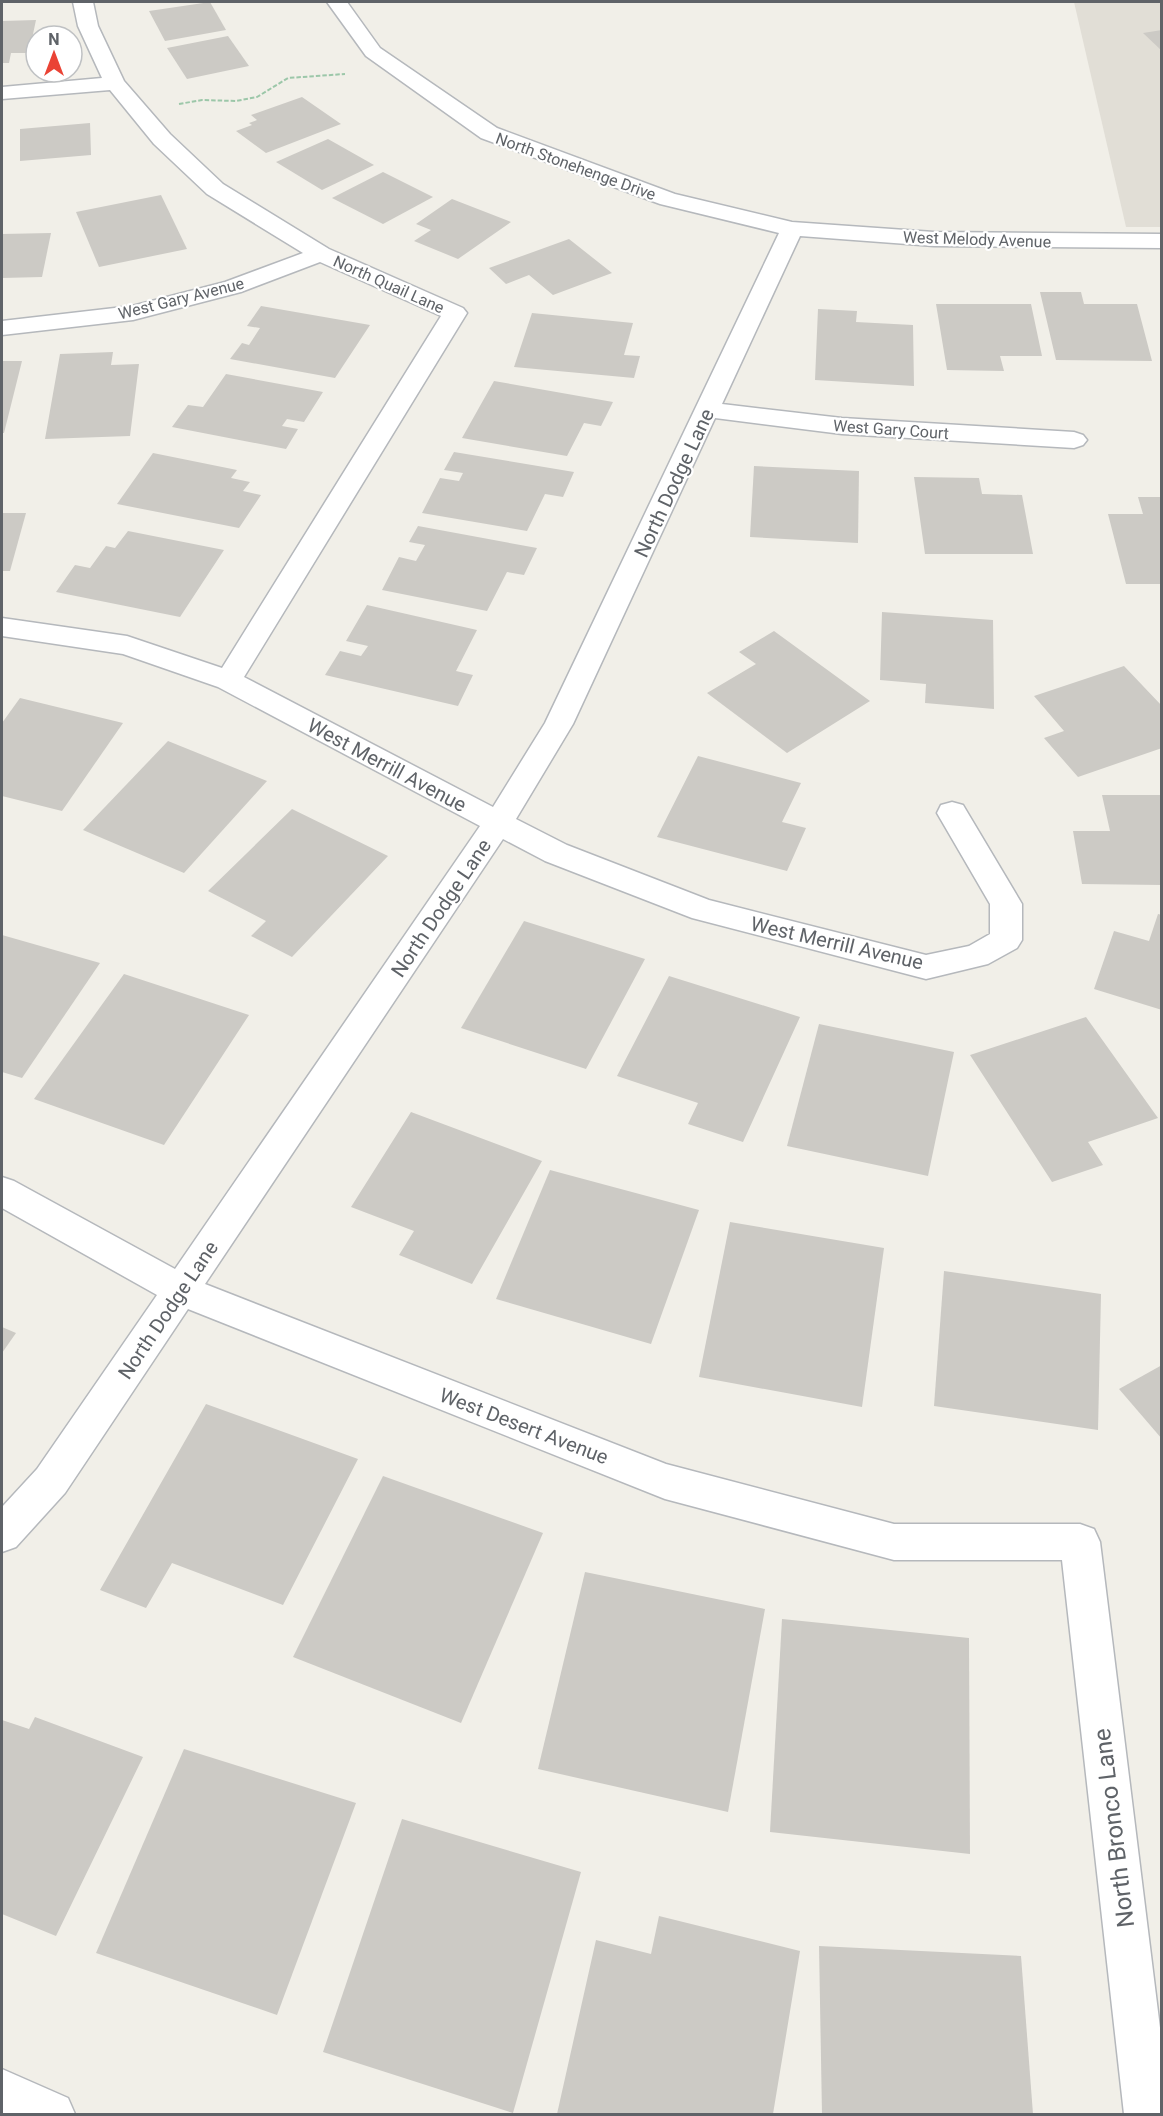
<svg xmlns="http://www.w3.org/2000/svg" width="1163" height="2116" font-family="Roboto,sans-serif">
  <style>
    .education { fill: #e1ded6 }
    .building { fill: #cccac5 }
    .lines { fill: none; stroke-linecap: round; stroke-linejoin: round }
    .minor-casing { stroke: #b5b8bc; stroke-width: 3 }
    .path { stroke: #9cc7a9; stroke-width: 2; stroke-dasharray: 4.5 2; stroke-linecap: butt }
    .minor { fill: #fff; fill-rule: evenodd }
    .labels { text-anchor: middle; stroke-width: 4.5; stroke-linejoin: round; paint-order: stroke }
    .far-street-label { font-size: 16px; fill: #5f6368; stroke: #fff }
    .street-label { font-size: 20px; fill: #5f6368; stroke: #fff }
    .near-street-label { font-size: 24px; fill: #5f6368; stroke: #fff }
  </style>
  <rect width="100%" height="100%" fill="#f1efe8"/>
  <!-- education -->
  <polygon class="education" points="1074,2 1161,2 1161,227 1126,227"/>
  <!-- building -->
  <g class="building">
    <polygon points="210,2 226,30 165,41 149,11"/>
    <polygon points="36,20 29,53 11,53 9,63 2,63 2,21"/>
    <polygon points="1162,30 1162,51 1143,33"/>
    <polygon points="228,36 249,66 187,79 167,48"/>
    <polygon points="302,97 341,124 266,153 236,131 252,125 249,123 257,120 251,115"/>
    <polygon points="90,123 91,155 20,161 20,129"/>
    <polygon points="328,139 374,165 322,190 276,162"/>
    <polygon points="383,172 433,197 383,224 332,198"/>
    <polygon points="161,195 187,249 99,267 76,212"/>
    <polygon points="452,199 511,222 458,259 414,241 431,230 416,224"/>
    <polygon points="51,233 42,277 2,278 2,234"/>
    <polygon points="569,239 612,273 553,295 529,275 506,284 489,268"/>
    <polygon points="1040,292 1081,292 1084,304 1137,304 1152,361 1056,360"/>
    <polygon points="936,304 1031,304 1042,356 1000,356 1004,371 947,370"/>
    <polygon points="261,306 370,325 335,378 230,359 242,343 249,345 260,328 247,326"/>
    <polygon points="818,309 857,311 856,322 913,325 914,386 815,380"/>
    <polygon points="532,313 633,323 624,355 640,356 634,378 514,367"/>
    <polygon points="113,352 111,365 139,364 130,436 45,439 60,354"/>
    <polygon points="2,361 22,361 4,433 2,433"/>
    <polygon points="226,374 323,392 304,422 287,419 282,426 298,429 286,449 172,427 188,405 203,407"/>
    <polygon points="494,381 613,402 601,426 584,423 567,456 462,438"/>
    <polygon points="454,452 574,472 563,497 545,494 527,531 422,513 440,478 459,481 463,473 444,470"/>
    <polygon points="153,453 237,470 231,478 250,482 243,491 261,495 239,528 117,504"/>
    <polygon points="754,466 859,471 858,543 750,537"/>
    <polygon points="914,477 979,478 982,494 1022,495 1033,554 925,554"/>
    <polygon points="1138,497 1162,497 1162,584 1126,584 1108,514 1143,514"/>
    <polygon points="2,513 26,513 10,571 2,571"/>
    <polygon points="418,526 537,548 524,575 507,572 487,611 382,590 399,557 416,561 425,545 409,542"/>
    <polygon points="128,531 224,550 180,617 56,592 75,565 90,568 106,546 115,548"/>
    <polygon points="367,605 477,630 456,671 473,675 458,706 325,675 340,651 361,656 368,646 346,641"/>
    <polygon points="882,612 993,620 994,709 925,703 926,684 880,680"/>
    <polygon points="774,631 870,701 787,753 707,693 756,664 739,652"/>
    <polygon points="1124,666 1162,706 1162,748 1078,777 1044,738 1064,731 1034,696"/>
    <polygon points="20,698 123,723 62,811 2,796 2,723"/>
    <polygon points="168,741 267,781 184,873 83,830"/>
    <polygon points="698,756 801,783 782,822 806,828 787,871 657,837"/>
    <polygon points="1102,795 1162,795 1162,885 1082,884 1073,831 1110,831"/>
    <polygon points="292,809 388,856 292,957 251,936 266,921 208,891"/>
    <polygon points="1158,914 1162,915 1162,1010 1094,989 1114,931 1149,941"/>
    <polygon points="524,921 645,959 586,1069 461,1028"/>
    <polygon points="2,935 100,963 22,1078 2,1072"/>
    <polygon points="124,974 249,1015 164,1145 34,1099"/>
    <polygon points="669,976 800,1017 743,1142 688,1124 698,1103 617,1076"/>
    <polygon points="1086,1017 1158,1118 1088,1142 1103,1165 1052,1182 970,1055"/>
    <polygon points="819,1024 954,1052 928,1176 787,1146"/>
    <polygon points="411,1112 542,1161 472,1284 399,1255 414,1231 351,1207"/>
    <polygon points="550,1170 699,1210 651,1344 496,1299"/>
    <polygon points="730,1222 884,1248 862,1407 699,1377"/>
    <polygon points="944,1271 1101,1294 1098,1430 934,1406"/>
    <polygon points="2,1327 16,1333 2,1353"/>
    <polygon points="1162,1365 1162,1439 1119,1389"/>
    <polygon points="206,1404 358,1459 283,1605 172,1563 146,1608 100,1590"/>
    <polygon points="383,1476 543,1533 461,1723 293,1657"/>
    <polygon points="585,1572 765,1609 728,1812 538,1769"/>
    <polygon points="782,1619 969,1638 970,1854 770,1832"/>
    <polygon points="35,1717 143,1757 56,1936 2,1914 2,1720 29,1729"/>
    <polygon points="184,1749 356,1803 277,2015 96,1953"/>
    <polygon points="402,1819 581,1872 513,2113 323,2052"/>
    <polygon points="659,1916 800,1951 773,2114 557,2114 596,1940 651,1954"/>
    <polygon points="819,1946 1021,1956 1033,2114 822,2114"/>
  </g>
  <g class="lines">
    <!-- minor casing -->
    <g class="minor-casing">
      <g id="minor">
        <polygon points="73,2 93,2 98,26 124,81 170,134 223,184 329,249 463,308 467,313 244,677 493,807 545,723 779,233 660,204 481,138 366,56 327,2 347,2 380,48 497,128 675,194 792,222 934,232 1162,234 1162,248 934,246 800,236 722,404 842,418 1074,432 1083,435 1087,440 1083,445 1074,448 842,434 715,418 573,724 516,819 567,845 709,900 926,955 969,946 990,934 990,904 937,813 941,805 952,802 963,805 1022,904 1022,940 1017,948 988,964 926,979 692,918 545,861 503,839 205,1284 666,1464 894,1524 1080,1524 1094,1529 1100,1542 1162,2044 1162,2114 1124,2114 1062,1560 894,1560 665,1499 188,1309 65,1493 16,1547 2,1552 2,1507 37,1469 157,1295 2,1208 2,1177 14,1181 175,1269 480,826 218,687 123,654 2,636 2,618 127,636 222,668 441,316 320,262 241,292 133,320 2,335 2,321 132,306 225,282 303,253 207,194 154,144 110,90 2,99 2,87 102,78 78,26"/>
        <polygon points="2,2069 68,2098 75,2114 2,2114"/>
      </g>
    </g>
    <!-- path -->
    <polyline class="path" points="179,104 202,100 236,101 257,97 288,78 345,74"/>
    <!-- minor -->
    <use href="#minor" class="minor"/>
  </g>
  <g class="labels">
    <!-- far-street labels -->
    <g class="far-street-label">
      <text transform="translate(576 166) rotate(20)" y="6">North Stonehenge Drive</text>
      <text transform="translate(977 239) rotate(2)" y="6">West Melody Avenue</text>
      <text transform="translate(389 284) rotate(24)" y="6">North Quail Lane</text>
      <text transform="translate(181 298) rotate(-14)" y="6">West Gary Avenue</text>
      <text transform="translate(891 429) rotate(4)" y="6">West Gary Court</text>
    </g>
    <!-- street labels -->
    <g class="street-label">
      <text transform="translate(674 483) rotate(-65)" y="7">North Dodge Lane</text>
      <text transform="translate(387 765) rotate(28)" y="7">West Merrill Avenue</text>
      <text transform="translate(441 908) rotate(-56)" y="7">North Dodge Lane</text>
      <text transform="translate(837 943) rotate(13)" y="7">West Merrill Avenue</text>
      <text transform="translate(168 1310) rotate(-56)" y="7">North Dodge Lane</text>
      <text transform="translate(524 1426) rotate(21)" y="7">West Desert Avenue</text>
    </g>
    <!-- near-street labels -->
    <g class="near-street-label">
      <text transform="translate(1114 1828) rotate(-97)" y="8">North Bronco Lane</text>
    </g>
  </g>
  <!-- border -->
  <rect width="1163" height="2116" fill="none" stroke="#5f6368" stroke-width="6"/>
  <!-- north arrow -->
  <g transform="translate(54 54)"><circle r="28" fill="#ffffff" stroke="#bfc1c3" stroke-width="1.5"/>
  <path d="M0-4.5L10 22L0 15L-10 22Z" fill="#ea4335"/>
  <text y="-9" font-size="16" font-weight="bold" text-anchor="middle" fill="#5f6368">N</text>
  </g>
</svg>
